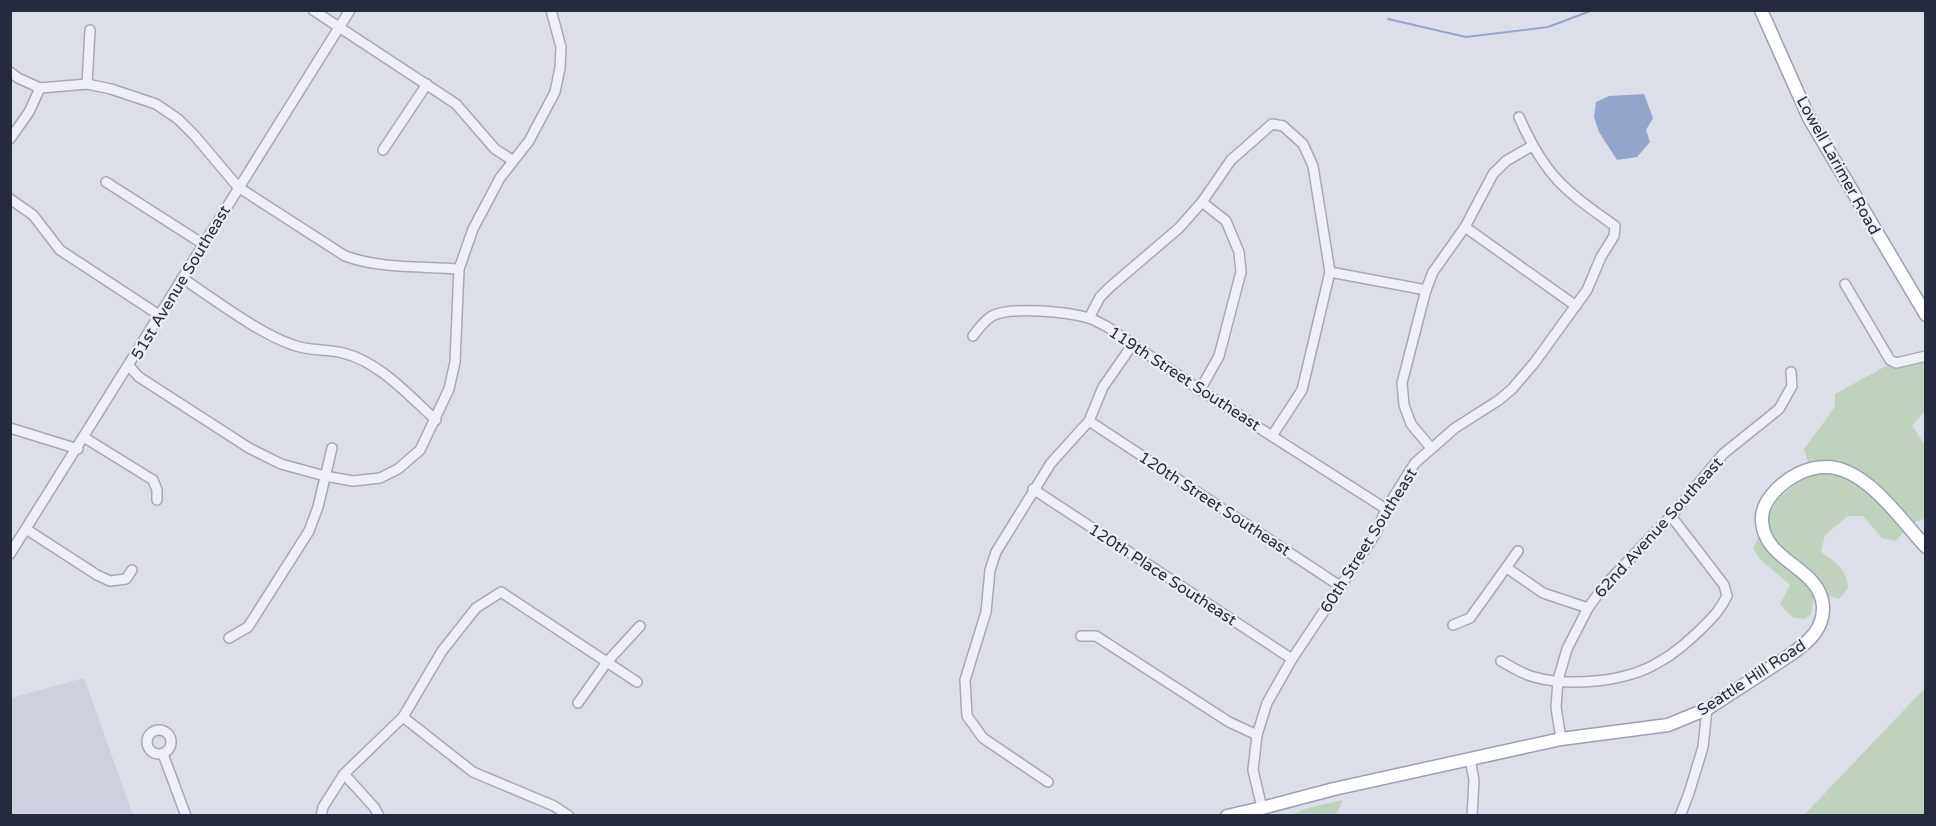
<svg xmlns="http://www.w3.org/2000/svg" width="1936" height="826" font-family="'Varela Round',sans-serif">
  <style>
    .built { fill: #ced1dd }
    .green { fill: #bed2bd }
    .water { fill: #94a5cb }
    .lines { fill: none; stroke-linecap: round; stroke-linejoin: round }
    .stream { stroke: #94a5cb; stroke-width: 2 }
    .minor-casing { stroke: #a5a9b5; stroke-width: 12 }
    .major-casing { stroke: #9ba0b4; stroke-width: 15 }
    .minor { stroke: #eff0f6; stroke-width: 9 }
    .major { stroke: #fff; stroke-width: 12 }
    .labels { text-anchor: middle; stroke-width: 4.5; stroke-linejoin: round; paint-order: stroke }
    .street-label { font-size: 16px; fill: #252a3f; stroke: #eceef5 }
  </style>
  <rect width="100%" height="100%" fill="#dcdfe8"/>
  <!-- built -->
  <polygon class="built" points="84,678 133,815 11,815 11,698"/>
  <!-- green -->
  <g class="green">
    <path d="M1925 362V411L1912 426 1925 445 1926 516 1923 519 1911 524 1896 541 1882 538 1863 516H1848L1825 535 1821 552C1834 561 1848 570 1848 588L1839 599 1825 595 1814 597 1811 614 1805 619 1792 617 1780 604 1790 585 1760 559 1753 549 1773 507 1779 498 1799 481 1809 465 1804 449 1835 407V394L1888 365 1899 368Z"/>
    <polygon points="1925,688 1925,815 1804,815"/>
    <polygon points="1343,800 1336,815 1291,815 1307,808"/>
  </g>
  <!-- water -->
  <polygon class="water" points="1644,94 1653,118 1646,130 1650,142 1637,157 1617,160 1599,132 1594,117 1596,102 1609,96"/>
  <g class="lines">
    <!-- stream -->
    <polyline class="stream" points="1388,19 1466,37 1548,27 1593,10"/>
    <!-- minor casing -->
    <g class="minor-casing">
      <g id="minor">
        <polyline points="313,10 456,104 495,149 512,160"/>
        <path d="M10 72 18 78 40 88 87 84 111 89 156 104 178 119 195 136 238 187 345 256C381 269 421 266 459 269"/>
        <polyline points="87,84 90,30"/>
        <polyline points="10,139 29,112 40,88"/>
        <polyline points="383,150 427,84"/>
        <polyline points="106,182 203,244"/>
        <polyline points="10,199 33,215 60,250 159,315"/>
        <polyline points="1465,227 1576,306"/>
        <polyline points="1330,272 1426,290"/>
        <path d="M182 278C214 299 258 333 293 345 309 351 326 349 343 353 380 362 409 396 436 420"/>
        <polyline points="1845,284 1890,360 1896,363 1926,356"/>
        <polyline points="1089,318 1100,297 1110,287 1179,228 1202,202 1231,160 1272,124 1283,126 1303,144 1313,166 1330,272 1302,390 1272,436"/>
        <path d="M973 336C978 329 984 321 992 316 1011 306 1068 312 1089 318 1095 320 1101 324 1106 326L1200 390 1386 509"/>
        <polyline points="129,366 139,377 249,448 281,464 325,476 353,481 380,478 398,469 420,450 449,389 455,362 459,269 473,229 500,178 529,141 555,92 560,68 561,47 551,10"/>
        <polyline points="1200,390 1219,356 1241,272 1239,252 1226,221 1202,202"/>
        <polyline points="1089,421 1340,586"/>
        <polyline points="10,428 78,449"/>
        <polyline points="85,438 153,480 157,490 157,500"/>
        <polyline points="1431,448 1411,424 1404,405 1402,383 1426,290 1433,272 1465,227 1493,174 1506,161 1532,146"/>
        <polyline points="1033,489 1292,659"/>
        <polyline points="26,529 97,575 110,581 126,579 132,570"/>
        <polyline points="10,554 350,10"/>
        <polyline points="1507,568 1543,593 1588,608"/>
        <polyline points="1453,625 1470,618 1518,551"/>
        <polyline points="1081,636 1096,636 1229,722 1257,735"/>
        <polyline points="229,638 248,627 309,531 318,507 332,448"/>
        <path d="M1501 661C1512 667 1522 674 1534 677 1570 687 1627 682 1659 662 1674 654 1686 643 1699 631 1710 620 1720 611 1727 596L1724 585 1671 516"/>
        <polyline points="578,703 607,662 640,626"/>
        <polyline points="403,717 473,772 554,806 569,816"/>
        <circle cx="159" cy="742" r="12"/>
        <polyline points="1561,739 1556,707 1558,680 1567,649 1588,608 1604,586 1671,516 1723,454 1779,409 1792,386 1791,372"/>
        <polyline points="163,754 186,816"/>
        <polyline points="1470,759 1474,780 1472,816"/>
        <polyline points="344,774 374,807 379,816"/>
        <polyline points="1048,782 983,738 967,716 965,680 986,612 990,570 996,552 1051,463 1089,421 1103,387 1133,344"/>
        <path d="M1262 808 1253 770 1257 735 1267 703 1292 659 1376 533 1386 509 1415 463 1455 428 1499 400 1512 389 1535 362 1587 290 1601 257 1614 236 1615 226C1564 190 1545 176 1519 117"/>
        <polyline points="321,816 323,807 344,774 403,717 442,651 476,608 501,592 637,682"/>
        <polyline points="1680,816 1689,793 1703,747 1707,709"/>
      </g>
    </g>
    <!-- major casing -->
    <g class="major-casing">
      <g id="major">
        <polyline points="1761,10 1809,118 1926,315"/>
        <path d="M1227 816 1262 808 1334 789 1561 739 1668 725 1707 709 1793 653C1809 641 1824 629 1823 606 1820 567 1764 562 1762 521 1761 508 1768 498 1777 489 1789 477 1807 467 1825 467 1865 466 1901 520 1926 547"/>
      </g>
    </g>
    <!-- minor -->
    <use href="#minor" class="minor"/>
    <!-- major -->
    <use href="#major" class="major"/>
  </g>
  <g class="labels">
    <!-- street labels -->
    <g class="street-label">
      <text transform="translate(1839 165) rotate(61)" y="6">Lowell Larimer Road</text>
      <text transform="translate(180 282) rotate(-59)" y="6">51st Avenue Southeast</text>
      <text transform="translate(1185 378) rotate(33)" y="6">119th Street Southeast</text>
      <text transform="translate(1215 503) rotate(33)" y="6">120th Street Southeast</text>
      <text transform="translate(1658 527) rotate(-48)" y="6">62nd Avenue Southeast</text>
      <text transform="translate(1368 540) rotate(-58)" y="6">60th Street Southeast</text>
      <text transform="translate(1163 574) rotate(33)" y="6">120th Place Southeast</text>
      <text transform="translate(1751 677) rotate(-33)" y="6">Seattle Hill Road</text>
    </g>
  </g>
  <!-- border -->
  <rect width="1936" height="826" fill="none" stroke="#252a3f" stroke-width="24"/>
</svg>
